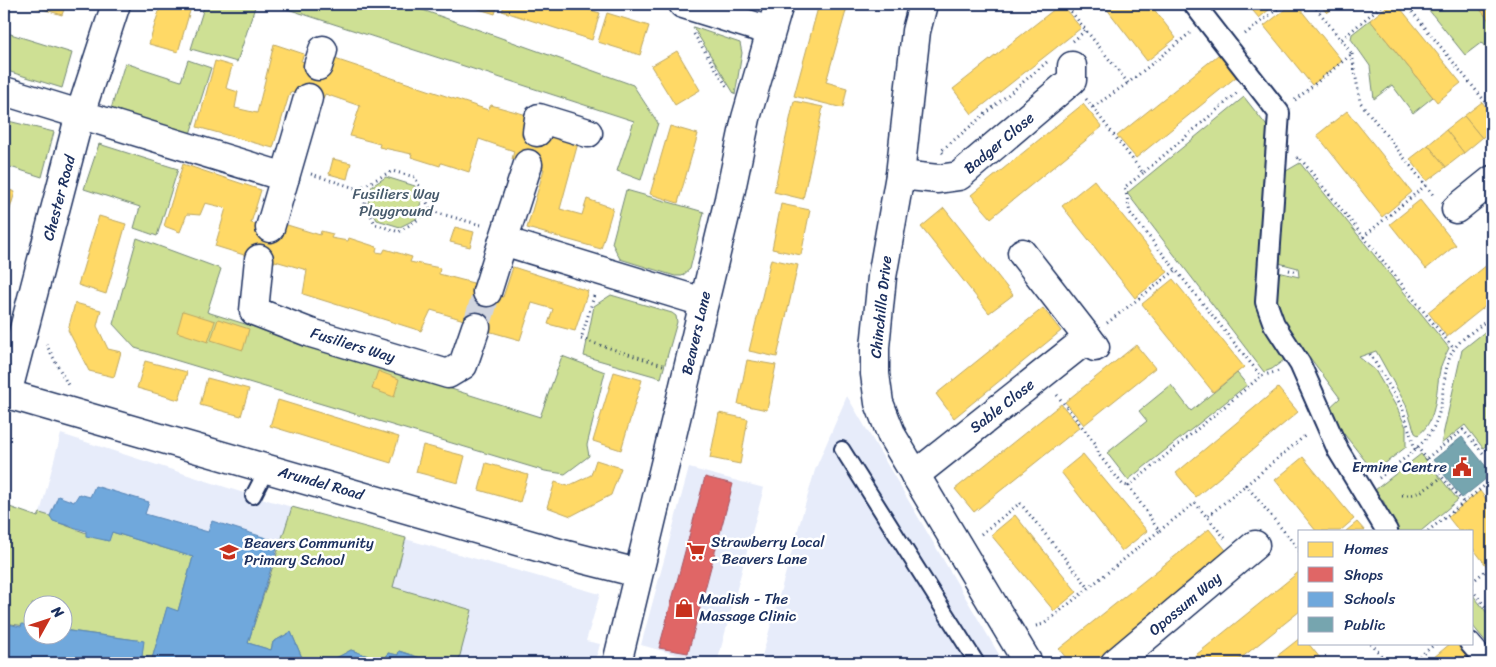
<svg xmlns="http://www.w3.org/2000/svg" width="1496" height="667" font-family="Sriracha,sans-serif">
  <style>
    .built { fill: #e7ecfa; fill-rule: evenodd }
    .green { fill: #cee094; stroke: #748879 }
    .homes { fill: #ffd966; stroke: #bba664 }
    .shops { fill: #e06666; stroke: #a55664 }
    .schools { fill: #6fa8dc; stroke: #5684b6 }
    .public { fill: #76a5af; stroke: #5b8297 }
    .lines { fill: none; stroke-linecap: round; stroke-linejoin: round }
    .minor-tunnel { stroke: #d1d5df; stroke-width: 28; stroke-dasharray: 28 14; stroke-linecap: butt }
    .service-casing { stroke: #1b2f5e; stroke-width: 18 }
    .pedestrian-casing { stroke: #1b2f5e; stroke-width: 24 }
    .minor-casing { stroke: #1b2f5e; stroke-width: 31 }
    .path { stroke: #1b2f5e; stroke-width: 3; stroke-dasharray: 1 4; stroke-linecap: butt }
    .service { stroke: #fff; stroke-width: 14 }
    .pedestrian { stroke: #fff; stroke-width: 20 }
    .minor { stroke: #fff; stroke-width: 28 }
    .labels { text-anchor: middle; stroke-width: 5; stroke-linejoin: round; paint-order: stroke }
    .street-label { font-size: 15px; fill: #1b2f5e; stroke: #fff }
    .park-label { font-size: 15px; fill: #485b6c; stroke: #fff }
    .poi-label { font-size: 15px; fill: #1b2f5e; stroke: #fff; text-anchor: start }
  </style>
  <rect width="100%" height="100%" fill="#fff"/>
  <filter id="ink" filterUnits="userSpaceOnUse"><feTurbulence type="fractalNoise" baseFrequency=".02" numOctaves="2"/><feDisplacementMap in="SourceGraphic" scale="10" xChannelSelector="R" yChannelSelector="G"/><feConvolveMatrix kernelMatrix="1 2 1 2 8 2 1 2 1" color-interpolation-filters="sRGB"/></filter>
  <g filter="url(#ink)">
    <!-- built -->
    <g class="built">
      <polygon points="847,396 1004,663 760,663 815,470"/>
      <path d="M61 434 253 496 600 594 586 641 600 644 595 663H4V505L39 517ZM32 604H62V634H32Z"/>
      <polygon points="689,468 764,488 717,663 707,663 641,645"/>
    </g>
    <!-- green -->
    <g class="green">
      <polygon points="205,4 256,4 237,62 191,49"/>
      <polygon points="272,4 406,4 633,85 658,123 641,180 617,171 634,121"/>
      <polygon points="1424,4 1476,4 1492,24 1492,50 1490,52 1482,42 1465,55"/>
      <polygon points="1370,20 1433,97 1413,113 1392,85 1374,99 1370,66 1351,39 1352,34"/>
      <polygon points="693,27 740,43 742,53 735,95"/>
      <polygon points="4,32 72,53 62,88 4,70"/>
      <polygon points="188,60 211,68 190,134 111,109 125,63 181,81"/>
      <polygon points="1244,97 1266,125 1271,136 1259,308 1288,357 1272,369 1264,372 1127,193"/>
      <polygon points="4,120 54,132 42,177 4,165"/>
      <polygon points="99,144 178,169 157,236 134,228 140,207 84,189"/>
      <path d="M1300 163 1449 348C1446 354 1443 360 1441 366 1435 388 1439 420 1418 435L1415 433 1406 405 1376 351 1359 357 1375 370 1397 408 1406 427V447L1374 472 1326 411 1340 398 1279 316 1274 298V271L1299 277 1298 268 1275 262 1281 174Z"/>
      <polygon points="386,177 415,186 422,199 416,219 400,227 377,220 368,204 372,186"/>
      <polygon points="626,190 704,212 690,269 682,276 675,276 620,259 612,243"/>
      <polygon points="137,238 221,269 207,312 540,417 562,356 605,372 587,445 589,456 565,474 545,471 135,348 113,324"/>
      <polygon points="611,295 672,313 676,316 677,322 661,378 584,356 594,306"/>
      <polygon points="1492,326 1492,441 1483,448 1465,425 1441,444 1462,350"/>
      <polygon points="1237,373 1247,385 1128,480 1107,453 1147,421 1139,411 1171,385 1191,411"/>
      <polygon points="1421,454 1458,500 1421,531 1396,531 1384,502 1375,490"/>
      <polygon points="4,505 38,517 40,513 50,516 54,521 108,541 112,532 193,557 178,611 167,608 152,659 142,656 143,641 63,630 62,604 32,604 32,627 4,623"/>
      <path d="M292 507 406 538 393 587 472 610 458 663H436L399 651 398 655 388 653 384 663H372L373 658 351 650C331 661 326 665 303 660L291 632 273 642 271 650 248 643Z"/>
      <polygon points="1472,594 1492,619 1492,649 1472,625"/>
    </g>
    <!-- homes -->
    <g class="homes">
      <polygon points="33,4 66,4 62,15 33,6"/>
      <polygon points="161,4 192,4 178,52 149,44"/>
      <polygon points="463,4 498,4 495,14"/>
      <polygon points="505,4 570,4 600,13 592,40 502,11"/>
      <polygon points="819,4 848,4 826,82 847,88 843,108 794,96"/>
      <polygon points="1061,4 1081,28 972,114 953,89"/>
      <polygon points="1103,4 1150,4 1176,38 1147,61"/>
      <polygon points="1247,4 1276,4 1259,18"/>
      <polygon points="1292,4 1296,4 1342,61 1312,85 1264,26"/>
      <polygon points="1319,4 1338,4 1327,13"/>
      <polygon points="1390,4 1397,4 1461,83 1437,102 1370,20"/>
      <polygon points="1476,4 1492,4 1492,24"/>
      <polygon points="607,13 649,26 640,55 598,42"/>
      <polygon points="274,44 304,54 301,61 329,69 332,58 488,110 491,105 527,115 524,128 578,143 560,209 582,215 587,199 613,208 601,249 527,228 544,169 512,159 514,151 479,139 469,172 441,163 440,166 411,157 412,154 407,153 379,147 380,144 350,136 360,106 325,94 322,101 290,92 273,148 197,127 215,61 232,66 226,88 238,92 235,108 257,113"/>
      <polygon points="677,51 700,90 675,105 651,66"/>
      <polygon points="1223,51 1241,73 1136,158 1117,136"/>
      <polygon points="794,101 823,107 803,199 774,192"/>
      <polygon points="1482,102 1492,115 1492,130 1482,138 1464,116"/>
      <polygon points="1083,104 1102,127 991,218 971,195"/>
      <polygon points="1347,111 1412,192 1382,217 1317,135"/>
      <polygon points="1464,116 1482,138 1464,153 1446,130"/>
      <polygon points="670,126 698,134 678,203 650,194"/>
      <polygon points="1446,130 1464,153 1446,167 1428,145"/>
      <polygon points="1428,145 1446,167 1427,181 1410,159"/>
      <polygon points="333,159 351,163 347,179 329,174"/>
      <polygon points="183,164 261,190 251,223 282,231 284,224 320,235 321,231 333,234 331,238 348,241 349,238 377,247 376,252 383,253 385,249 412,257 410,262 440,268 439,274 477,284 475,289 503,297 513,267 588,291 575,331 548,324 553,309 532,303 520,340 463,324 464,320 431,310 421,331 303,294 307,270 275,261 273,264 215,246 226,208 205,203 200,215 187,214 180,232 164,226"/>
      <polygon points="1094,180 1168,272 1135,298 1062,206"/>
      <polygon points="4,188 15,192 4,229"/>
      <polygon points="1420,200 1456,245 1426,269 1390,224"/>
      <polygon points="781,204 810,210 801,255 772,249"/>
      <polygon points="944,208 1013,295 989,313 921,227"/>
      <polygon points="99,216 126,224 106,294 78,285"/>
      <polygon points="455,227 474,232 470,247 450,242"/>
      <polygon points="771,259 798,265 777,357 749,351"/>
      <polygon points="1492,261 1492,301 1447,337 1428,312"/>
      <polygon points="1173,279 1244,367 1213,392 1142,304"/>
      <polygon points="75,303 101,310 97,326 108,349 121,352 114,377 89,371 68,330"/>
      <polygon points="1043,308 1061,331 954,418 936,394"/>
      <polygon points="183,311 215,321 208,342 177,332"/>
      <polygon points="218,319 249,329 243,350 211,340"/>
      <polygon points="1136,345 1155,368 1084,425 1065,402"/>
      <polygon points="747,360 776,365 767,410 738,404"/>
      <polygon points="145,361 187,372 179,400 137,388"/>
      <polygon points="378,371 399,379 394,397 372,389"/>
      <polygon points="614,372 642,380 621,450 593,441"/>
      <polygon points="207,378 249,389 241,416 200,405"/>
      <polygon points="1278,388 1298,412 1196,497 1176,473"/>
      <polygon points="278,400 399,437 391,463 270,426"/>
      <polygon points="1061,404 1080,427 974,512 955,489"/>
      <polygon points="719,413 748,419 740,464 710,458"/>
      <polygon points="423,445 465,456 458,483 416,472"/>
      <polygon points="1083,454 1147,531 1122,551 1061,472"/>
      <polygon points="1303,457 1354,519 1340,531 1316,531 1275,480"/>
      <polygon points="596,460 621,468 611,495 571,516 547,507 555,482 568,486 591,475"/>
      <polygon points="486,463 528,475 520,502 479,490"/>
      <polygon points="1480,491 1492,507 1492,573 1472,547 1472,531 1459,531 1448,517"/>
      <polygon points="1015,515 1077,592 1054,611 991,535"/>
      <polygon points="1357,522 1365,531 1346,531"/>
      <polygon points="1209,529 1229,554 1092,663 1070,663 1059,649"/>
      <polygon points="1300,571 1300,611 1235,663 1186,663"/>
      <polygon points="1300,638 1300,643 1308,643 1324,663 1283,663 1277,656"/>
      <polygon points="1451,643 1457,643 1473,663 1427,663"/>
    </g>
    <!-- shops -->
    <polygon class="shops" points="705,477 733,484 688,653 659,648"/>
    <!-- schools -->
    <g class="schools">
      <polygon points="95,486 149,502 145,514 208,532 212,521 279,542 248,643 271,650 273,642 291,632 303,660 319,663 4,663 4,623 21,627 22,624 32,626 32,634 62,634 62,630 144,641 142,656 152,659 167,607 178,611 193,557 112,532 109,541 86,536 86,531 53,521 50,516 58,496 74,502 79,494 90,497"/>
      <polygon points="351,650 374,658 372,663 327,663"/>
      <polygon points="399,651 436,663 384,663 388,653 398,655"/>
    </g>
    <!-- public -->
    <polygon class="public" points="1462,437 1492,474 1462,498 1433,460"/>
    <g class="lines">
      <!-- minor-tunnel -->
      <polyline class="minor-tunnel" points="476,327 487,292"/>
      <!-- service casing -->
      <g class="service-casing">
        <g id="service">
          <polyline points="842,449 977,663"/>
          <polyline points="253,496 268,467"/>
        </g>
      </g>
      <!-- pedestrian casing -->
      <g class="pedestrian-casing">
        <g id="pedestrian">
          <polyline points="1194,4 1279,113 1266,302 1274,324 1300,364 1338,450 1387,531"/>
          <polyline points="1470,643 1487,663"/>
        </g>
      </g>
      <!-- minor casing -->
      <g class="minor-casing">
        <g id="minor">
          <polyline points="683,4 770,31"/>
          <polyline points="923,4 916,31 900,175 882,277 875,347 875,374 879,403 892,436 1028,663"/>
          <polyline points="318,66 323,50"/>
          <polyline points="4,91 285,177 270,228"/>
          <polyline points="537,132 539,118 588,133"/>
          <polyline points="900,175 938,179 959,176 1072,80 1072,66"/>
          <polyline points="285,177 308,98"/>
          <polyline points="1456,209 1492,180"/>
          <polyline points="503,241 528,164"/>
          <polyline points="1022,253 1095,347"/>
          <polyline points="259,259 254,311 311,333 448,374 463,365 476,327"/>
          <polyline points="487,292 503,241 703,302"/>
          <polyline points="4,393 559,553 638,573"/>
          <polyline points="7,394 80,114 116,4"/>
          <polyline points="915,475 1088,338"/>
          <polyline points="617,663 729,199 746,118 779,4"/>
          <polyline points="1115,663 1255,545"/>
        </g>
      </g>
      <!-- path -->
      <g class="path">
        <polyline points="1065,4 1128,83 1190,33"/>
        <polyline points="1406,4 1492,110"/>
        <polyline points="694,34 728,88"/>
        <polyline points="1245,34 1284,4"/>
        <polyline points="1342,39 1383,4"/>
        <polyline points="1073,41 1086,30"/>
        <polyline points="1352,54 1360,102 1435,197"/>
        <polyline points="1086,99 1143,173 1237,93"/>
        <polyline points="1295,100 1352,54 1313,4"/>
        <polyline points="1093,107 1128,83"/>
        <polyline points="943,153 941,151 1047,62"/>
        <polyline points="1297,158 1299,157 1454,349"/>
        <polyline points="1143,173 1125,187 1130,213 1261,376 1279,371"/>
        <polyline points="311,174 358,189 392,171 415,177 431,211 481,225"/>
        <polyline points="358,189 375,224 399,232 431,211"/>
        <polyline points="1363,237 1426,185"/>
        <polyline points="1289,270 1298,272"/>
        <polyline points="594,296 581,339 663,365"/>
        <polyline points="1107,323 1176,270"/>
        <polyline points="46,344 68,385"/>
        <polyline points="1370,354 1402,407 1415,449"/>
        <polyline points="1057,395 1095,443 1099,455 1123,485 1129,486"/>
        <polyline points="1417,447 1463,502"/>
        <polyline points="1427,458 1463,430 1483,453 1492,445"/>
        <path d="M1379 478C1396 464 1420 450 1432 430 1447 405 1440 370 1454 349 1461 338 1482 325 1492 317"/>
        <path d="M1402 495C1419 496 1429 487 1442 477"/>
        <polyline points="1208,516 1246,485"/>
        <polyline points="1428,531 1488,483 1492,489"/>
        <polyline points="981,534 1020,503 1089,588"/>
        <polyline points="1225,538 1195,503 1159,531 1129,486 1261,376"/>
        <polyline points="1300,551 1246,485 1307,434"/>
        <polyline points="1472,582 1489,568"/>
        <polyline points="1472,590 1492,615"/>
        <polyline points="1036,626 1044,624 1159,531"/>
        <polyline points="1371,643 1387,663"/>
        <polyline points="1412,663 1436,643"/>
      </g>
      <!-- service -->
      <use href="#service" class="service"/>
      <!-- pedestrian -->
      <use href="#pedestrian" class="pedestrian"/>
      <!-- minor -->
      <use href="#minor" class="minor"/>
    </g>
  </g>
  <!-- icons -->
  <defs>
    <g id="civic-bare" transform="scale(1.5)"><path d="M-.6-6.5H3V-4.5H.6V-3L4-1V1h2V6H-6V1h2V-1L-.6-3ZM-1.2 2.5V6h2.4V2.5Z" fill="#c8321e" stroke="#fff" stroke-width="2.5" paint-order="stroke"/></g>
    <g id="supermarket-bare" transform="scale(1.5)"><path d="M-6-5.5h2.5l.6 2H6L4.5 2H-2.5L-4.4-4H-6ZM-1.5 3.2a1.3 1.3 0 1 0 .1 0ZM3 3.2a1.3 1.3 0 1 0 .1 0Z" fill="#c8321e" stroke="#fff" stroke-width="2.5" paint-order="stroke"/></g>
    <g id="school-bare" transform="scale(1.5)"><path d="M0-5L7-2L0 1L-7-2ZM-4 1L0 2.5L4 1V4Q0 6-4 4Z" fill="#c8321e" stroke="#fff" stroke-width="2.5" paint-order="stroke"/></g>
    <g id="shop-bare" transform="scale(1.5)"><path d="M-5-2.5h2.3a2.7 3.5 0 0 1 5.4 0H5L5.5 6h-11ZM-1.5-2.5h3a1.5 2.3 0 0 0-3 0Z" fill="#c8321e" stroke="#fff" stroke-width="2.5" paint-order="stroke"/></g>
  </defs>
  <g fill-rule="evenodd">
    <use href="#civic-bare" x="1462" y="467"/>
    <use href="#supermarket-bare" x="696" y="551"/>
    <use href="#school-bare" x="229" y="552"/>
    <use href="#shop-bare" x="684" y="608"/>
  </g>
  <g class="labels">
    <!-- street labels -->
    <g class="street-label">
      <text transform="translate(999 143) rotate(-40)" y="5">Badger Close</text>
      <text transform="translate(59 198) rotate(-75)" y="5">Chester Road</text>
      <text transform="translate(881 307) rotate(-84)" y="5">Chinchilla Drive</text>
      <text transform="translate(696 333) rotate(-77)" y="5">Beavers Lane</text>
      <text transform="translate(353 345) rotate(17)" y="5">Fusiliers Way</text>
      <text transform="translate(1002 406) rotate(-38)" y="5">Sable Close</text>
      <text transform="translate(321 483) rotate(16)" y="5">Arundel Road</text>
      <text transform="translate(1185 604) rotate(-40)" y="5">Opossum Way</text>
    </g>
    <!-- park labels -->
    <g class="park-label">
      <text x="396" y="199">Fusiliers Way<tspan x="396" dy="17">Playground</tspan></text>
    </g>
    <!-- poi labels -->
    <g class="poi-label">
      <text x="1447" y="472" text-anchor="end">Ermine Centre</text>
      <text x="711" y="547">Strawberry Local<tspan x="711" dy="17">- Beavers Lane</tspan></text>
      <text x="244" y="548">Beavers Community<tspan x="244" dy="17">Primary School</tspan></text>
      <text x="699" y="604">Maalish - The<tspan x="699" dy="17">Massage Clinic</tspan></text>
    </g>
  </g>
  <!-- margin -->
  <rect width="1496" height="667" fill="none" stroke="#fff" stroke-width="20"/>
  <rect x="10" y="10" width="1476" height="647" fill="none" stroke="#1b2f5e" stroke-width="2" filter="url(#ink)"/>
  <!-- legend -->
  <rect x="1298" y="530" width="175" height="115" fill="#ffffff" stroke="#a4acbf"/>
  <rect x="1308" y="542" width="25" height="15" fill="#ffd966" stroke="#a4acbf"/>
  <text x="1344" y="554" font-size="15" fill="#1b2f5e">Homes</text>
  <rect x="1308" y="567" width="25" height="15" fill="#e06666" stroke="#a4acbf"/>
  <text x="1344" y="580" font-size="15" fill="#1b2f5e">Shops</text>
  <rect x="1308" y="592" width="25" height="15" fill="#6fa8dc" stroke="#a4acbf"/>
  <text x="1344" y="604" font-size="15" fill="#1b2f5e">Schools</text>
  <rect x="1308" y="617" width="25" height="15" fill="#76a5af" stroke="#a4acbf"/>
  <text x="1344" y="630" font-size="15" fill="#1b2f5e">Public</text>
  <!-- north arrow -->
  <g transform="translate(48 620) rotate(50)"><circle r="24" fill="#ffffff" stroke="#a4acbf"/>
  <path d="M0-4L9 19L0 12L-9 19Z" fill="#c8321e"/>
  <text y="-8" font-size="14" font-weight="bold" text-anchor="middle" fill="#1b2f5e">N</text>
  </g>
</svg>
